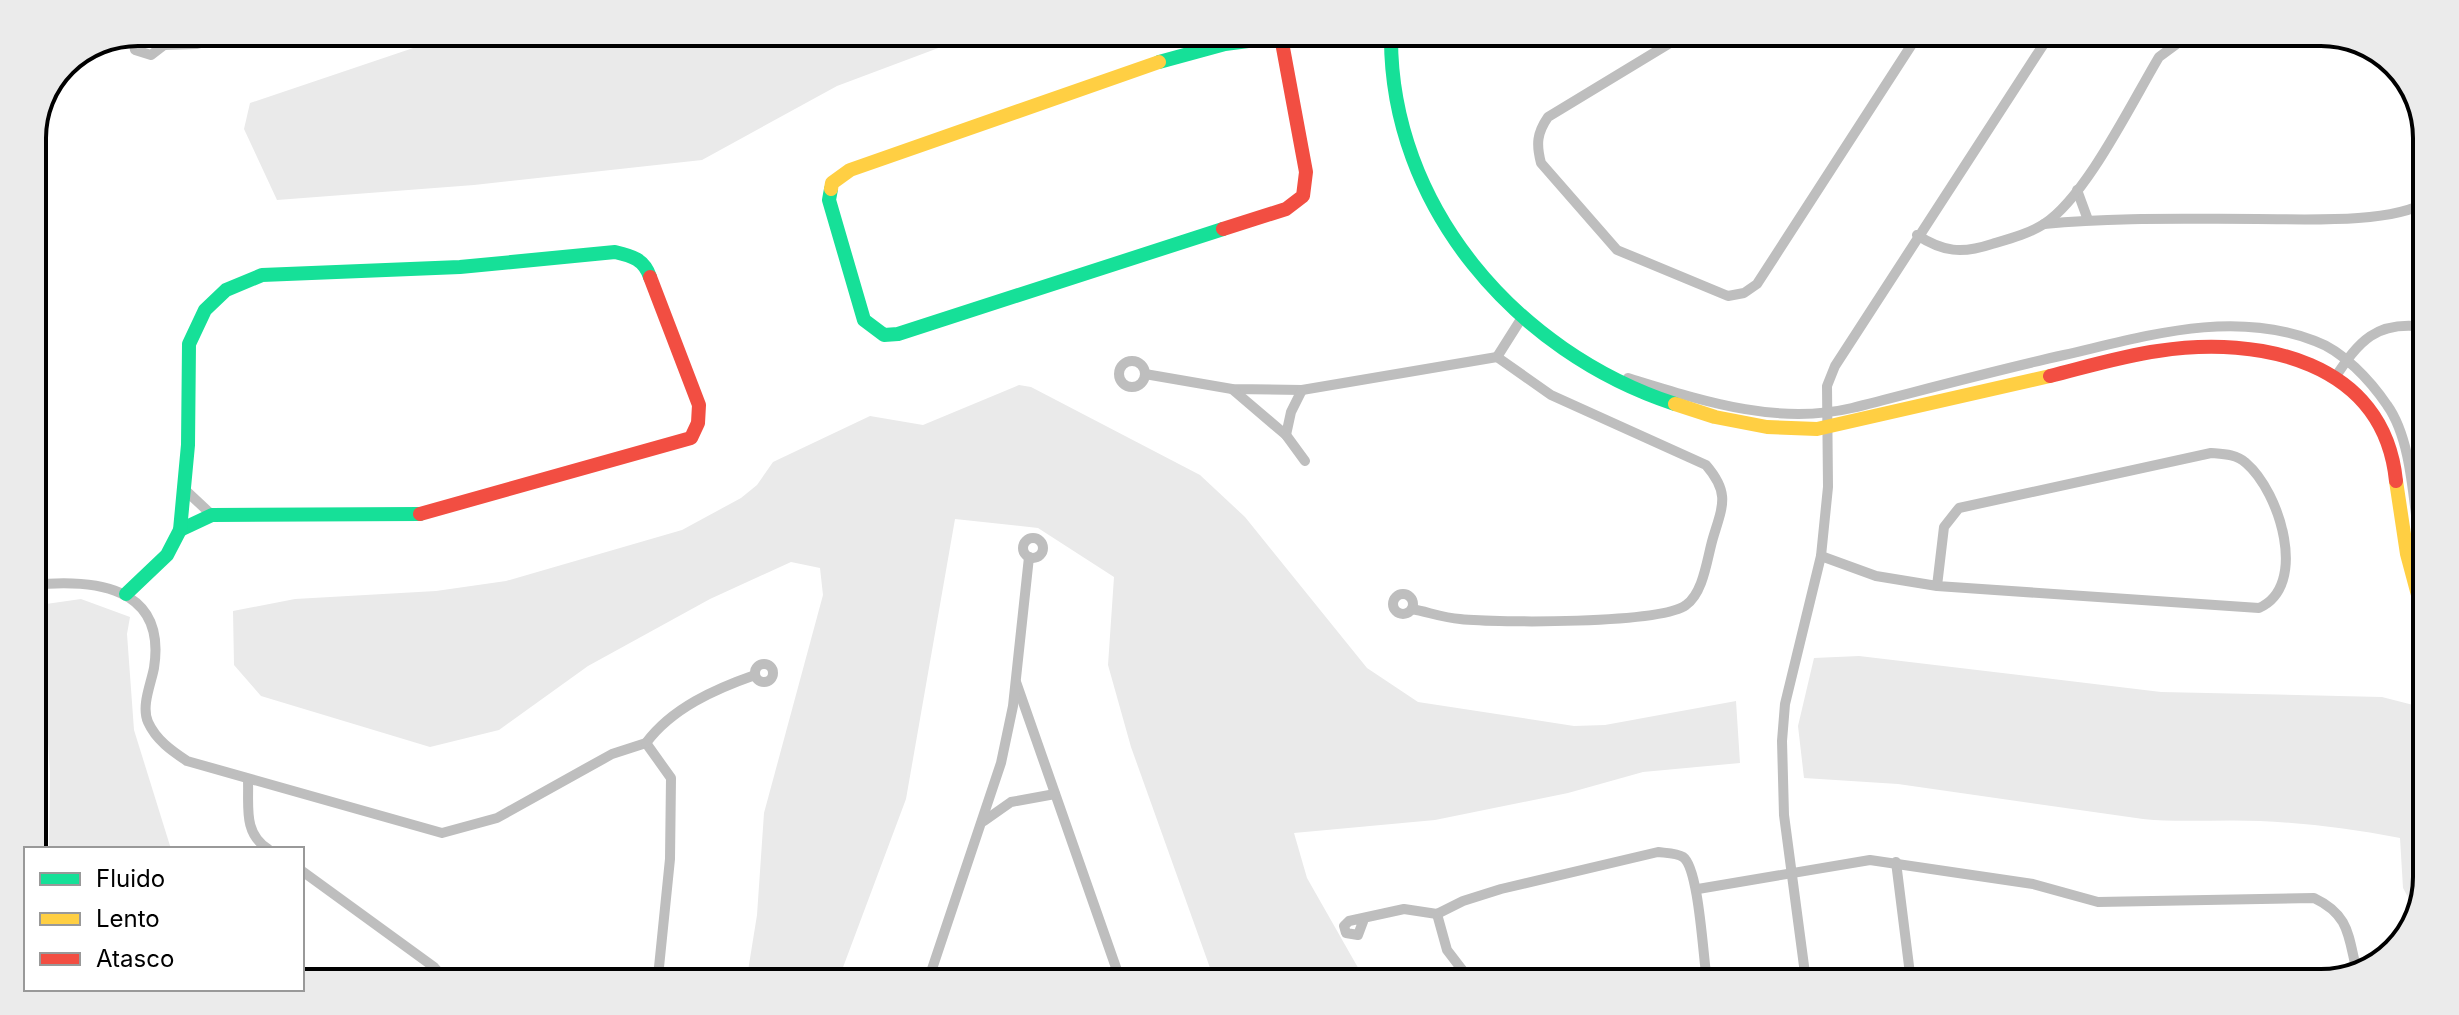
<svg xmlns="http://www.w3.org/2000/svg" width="2459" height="1015" font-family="Inter,sans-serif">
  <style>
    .green { fill: #eaeaea }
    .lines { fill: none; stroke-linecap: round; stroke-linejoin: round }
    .street { stroke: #bebebe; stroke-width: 10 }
    .fast { stroke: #16e098; stroke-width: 14 }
    .slow { stroke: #ffcf43; stroke-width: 14 }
    .jam { stroke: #f24e42; stroke-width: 14 }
    .rim { fill: none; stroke: #000; stroke-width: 4 }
  </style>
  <rect width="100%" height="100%" fill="#fff"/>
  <!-- green -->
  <g class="green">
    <polygon points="576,34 973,35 837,86 702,160 474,185 277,200 244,129 250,103 434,41"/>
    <polygon points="1019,385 1031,387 1200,475 1245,517 1367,668 1418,702 1574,726 1605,725 1736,701 1740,763 1643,772 1568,793 1435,820 1294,833 1307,878 1365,980 1214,979 1131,747 1108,665 1114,577 1038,528 955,519 906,799 839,978 747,977 757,915 764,813 823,595 820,568 791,562 710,599 588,666 499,730 430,747 261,696 234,665 233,611 295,599 436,591 506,581 682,530 741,498 757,485 773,462 870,416 923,425"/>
    <polygon points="81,599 130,617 127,634 134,730 171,849 49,849 50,773 39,605"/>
    <path d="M1859 656 2161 692 2382 697 2421 707 2419 917 2403 888 2400 838C2353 829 2307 823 2260 821 2220 819 2182 823 2143 819L1898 784 1804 778 1798 726 1814 658Z"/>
  </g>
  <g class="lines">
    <!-- street -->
    <g class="street">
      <polyline points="132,35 135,50 151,55 164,45 164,32"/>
      <path d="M1680 37 1548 117C1537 133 1536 144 1541 163L1617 250 1728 296 1744 293 1757 284 1916 38"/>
      <polyline points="164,45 197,44 243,32"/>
      <polyline points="2077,190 2088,220"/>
      <path d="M2044 224C2115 217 2186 219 2257 219 2299 219 2392 224 2426 202"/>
      <path d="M1917 235C1943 252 1962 254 1992 244 2009 239 2028 234 2044 224 2086 197 2132 102 2159 57L2178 43 2208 39"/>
      <circle cx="1132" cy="374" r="13"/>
      <polyline points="1145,374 1232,389 1302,390 1497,357"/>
      <path d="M1628 378C1700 400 1776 426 1852 408 1923 390 1993 371 2064 355 2147 336 2232 309 2315 341 2343 351 2370 380 2387 405 2415 444 2413 516 2423 564"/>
      <path d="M2334 379C2359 341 2376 320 2425 327"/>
      <polyline points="1232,389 1286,435 1305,461"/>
      <polyline points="1286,435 1291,412 1302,390"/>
      <polyline points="183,488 212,515"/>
      <circle cx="1033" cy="548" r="10"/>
      <path d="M1821 556 1876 576 1937 586 2259 608C2309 586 2280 492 2246 463 2236 454 2223 454 2211 453L1959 508 1944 527 1937 586"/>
      <path d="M32 585C93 579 167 585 154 668 151 684 141 706 148 722 156 740 172 751 187 761L442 833 497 818 612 754 646 743 671 778 670 859 658 977"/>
      <circle cx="1403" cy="604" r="10"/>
      <path d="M1412 609C1428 612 1444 618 1460 619 1497 623 1661 624 1686 605 1704 592 1707 558 1713 538 1723 505 1730 493 1706 465L1551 395 1497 357 1523 316"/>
      <circle cx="764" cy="673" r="9"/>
      <polyline points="1016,682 1120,979"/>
      <path d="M646 743C672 708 715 689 755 675"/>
      <path d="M248 780C249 807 243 833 268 849"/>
      <polyline points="984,821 1011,802 1055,794"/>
      <polyline points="1896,862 1911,982"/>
      <polyline points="302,871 434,967 442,976"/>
      <path d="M1698 889 1870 860 2033 884 2098 902 2314 898C2350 915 2348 936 2357 972"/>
      <polyline points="1437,914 1447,950 1470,980"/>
      <path d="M1364 919 1358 935 1346 933 1344 926 1349 921 1404 909 1437 914 1463 901 1501 889 1658 852C1665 853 1677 853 1683 857 1699 868 1703 957 1707 981"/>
      <polyline points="929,978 1001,763 1013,706 1029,557"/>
      <polyline points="1806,981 1784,815 1782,741 1785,704 1821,556 1828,487 1827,386 1835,366 2047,39"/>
    </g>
    <!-- fast -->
    <g class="fast">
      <path d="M1391 36C1390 206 1516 352 1675 404"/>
      <polyline points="1159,62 1225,44 1286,36"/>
      <polyline points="831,189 829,200 864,320 884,335 898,334 1223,229"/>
      <polyline points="180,530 212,515 420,514"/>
      <path d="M126 594 167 555 180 530 188 445 189 344 205 310 226 290 262 275 460 267 615 252C632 256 644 259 650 277"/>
    </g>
    <!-- slow -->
    <g class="slow">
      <polyline points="831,189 832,183 850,170 1159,62"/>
      <polyline points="1675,404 1715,417 1767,427 1817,429 2050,376"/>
      <polyline points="2396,481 2407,554 2422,610"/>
    </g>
    <!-- jam -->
    <g class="jam">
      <polyline points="1223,229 1286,209 1303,196 1306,172 1281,37"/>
      <path d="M2050 376C2086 367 2122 356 2158 351 2259 335 2384 361 2396 481"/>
      <polyline points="420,514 691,438 698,423 699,405 650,277"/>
    </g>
  </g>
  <!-- crop -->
  <path d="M0 0H2459V1015H0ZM138 46H2321A92 92 0 0 1 2413 138V877A92 92 0 0 1 2321 969H138A92 92 0 0 1 46 877V138A92 92 0 0 1 138 46Z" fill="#ebebeb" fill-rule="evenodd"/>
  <path class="rim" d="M138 46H2321A92 92 0 0 1 2413 138V877A92 92 0 0 1 2321 969H138A92 92 0 0 1 46 877V138A92 92 0 0 1 138 46Z"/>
  <!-- legend -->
  <rect x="24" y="847" width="280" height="144" fill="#ffffff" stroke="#999999" stroke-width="2"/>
  <rect x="40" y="873" width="40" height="12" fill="#16e098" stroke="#999999" stroke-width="2"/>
  <text x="96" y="887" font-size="24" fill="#000000">Fluido</text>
  <rect x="40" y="913" width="40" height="12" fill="#ffcf43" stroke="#999999" stroke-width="2"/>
  <text x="96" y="927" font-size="24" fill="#000000">Lento</text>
  <rect x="40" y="953" width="40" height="12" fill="#f24e42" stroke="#999999" stroke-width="2"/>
  <text x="96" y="967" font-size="24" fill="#000000">Atasco</text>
</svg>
